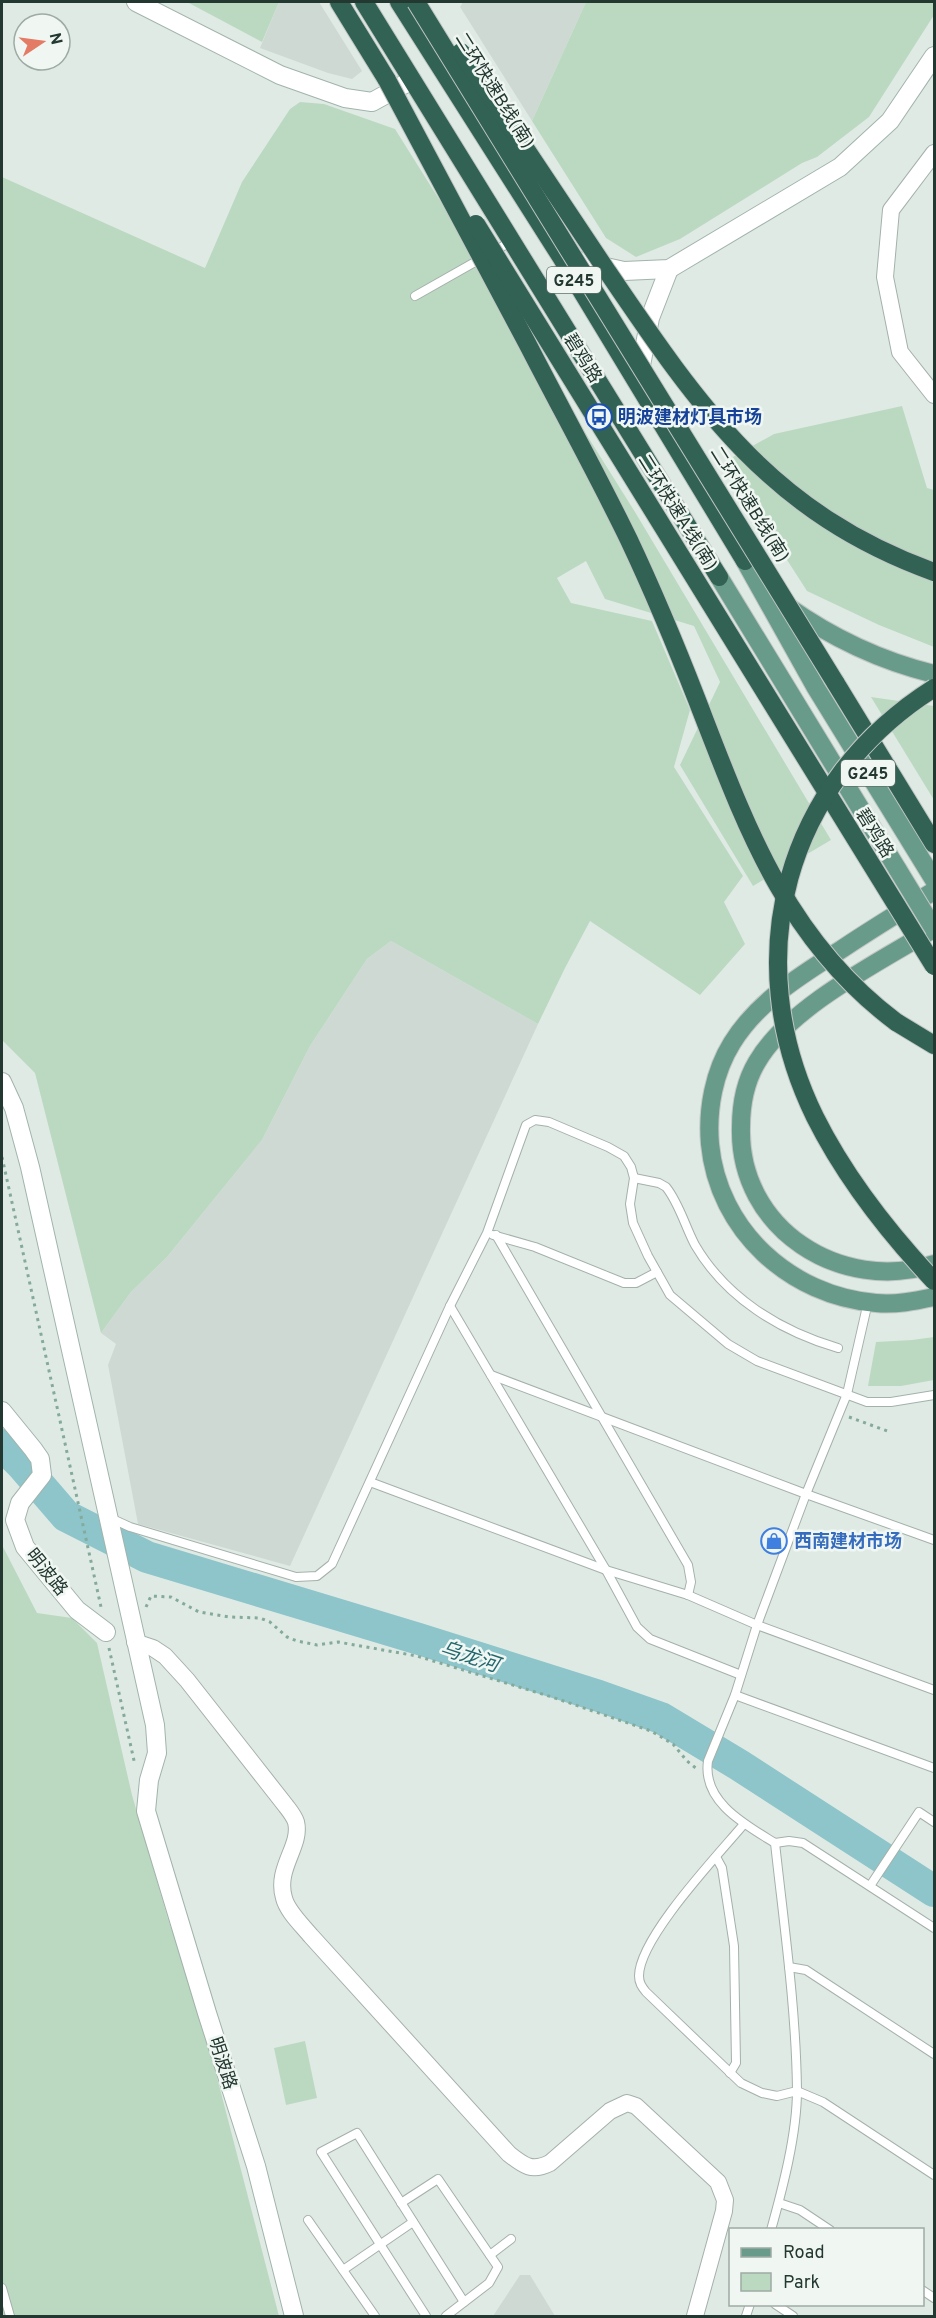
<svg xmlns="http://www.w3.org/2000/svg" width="936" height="2318" font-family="Overpass,'Noto Sans SC',sans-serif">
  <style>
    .built { fill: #cfd9d4 }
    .green { fill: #bbd9c1 }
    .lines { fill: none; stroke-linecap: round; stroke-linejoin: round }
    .river { stroke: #8dc5ca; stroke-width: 32 }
    .lane-casing { stroke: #a4b1ab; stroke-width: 10 }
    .street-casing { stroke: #a4b1ab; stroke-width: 18 }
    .secondary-casing { stroke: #a1b4ac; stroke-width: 20 }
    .primary-casing { stroke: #c1c7c5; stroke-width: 20 }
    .highway-casing { stroke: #c1c7c5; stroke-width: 20 }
    .path { stroke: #84aa9b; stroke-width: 3; stroke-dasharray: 3 4.5; stroke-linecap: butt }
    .lane { stroke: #fff; stroke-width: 8 }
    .street { stroke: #fff; stroke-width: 16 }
    .secondary { stroke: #fff; stroke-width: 18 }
    .primary { stroke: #699b8b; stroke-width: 18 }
    .highway { stroke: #326254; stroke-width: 18 }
    .primary-bridge-casing { stroke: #c1c7c5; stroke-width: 20; stroke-linecap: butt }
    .highway-bridge-casing { stroke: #c1c7c5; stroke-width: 20; stroke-linecap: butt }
    .primary-bridge { stroke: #699b8b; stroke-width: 18 }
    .highway-bridge { stroke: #326254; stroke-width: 18 }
    .labels { text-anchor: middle; stroke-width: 5; stroke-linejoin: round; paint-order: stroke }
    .shield { fill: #f0f7f3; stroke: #60716b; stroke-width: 1.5 }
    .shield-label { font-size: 16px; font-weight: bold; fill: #233831 }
    .street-label { font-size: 18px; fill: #233831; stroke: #f0f7f3 }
    .transit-label { font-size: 18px; font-weight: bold; fill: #164399; stroke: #f0f7f3; text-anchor: start }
    .shop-label { font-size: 18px; font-weight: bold; fill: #366cbe; stroke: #f0f7f3; text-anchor: start }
    .water-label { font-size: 20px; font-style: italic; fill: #23676e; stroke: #f0f7f3 }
  </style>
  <rect width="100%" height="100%" fill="#e0eae5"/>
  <!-- built -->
  <g class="built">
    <polygon points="279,2 319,2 362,71 352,79 328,73 260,48"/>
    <polygon points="463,2 586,2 532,121 460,7"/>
    <polygon points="391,941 538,1024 290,1566 138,1524 108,1365 116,1344 101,1333 131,1292 167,1257 262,1140 310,1046 367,959"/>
    <polygon points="520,2275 530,2275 555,2316 493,2316"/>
  </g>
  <!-- green -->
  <g class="green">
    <polygon points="187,2 279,2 262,42"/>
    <polygon points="586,2 934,2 934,15 869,117 817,157 802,163 680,239 636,257 606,238 532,121"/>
    <polygon points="300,102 324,104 395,129 635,512 831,840 753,886 680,765 720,682 694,626 605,599 586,561 557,578 571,603 652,621 690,710 674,767 743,876 724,902 745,944 700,995 590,921 565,968 538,1024 391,941 367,959 310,1046 262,1140 167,1257 131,1292 101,1333 35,1073 2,1040 2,177 205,268 242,182 290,109"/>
    <polygon points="902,406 927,488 934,490 934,647 879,625 807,591 724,462 774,434"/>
    <polygon points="871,697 934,706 934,800"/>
    <polygon points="934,1337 934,1380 901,1386 868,1386 876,1342 912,1340"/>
    <polygon points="2,1545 37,1613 72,1618 97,1643 132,1795 167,1916 200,2012 279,2316 2,2316"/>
    <polygon points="305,2041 317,2098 286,2105 274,2048"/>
  </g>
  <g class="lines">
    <!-- river -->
    <polyline class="river" points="2,1445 22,1465 66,1516 147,1557 419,1639 599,1696 661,1718 739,1765 934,1891"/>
    <!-- lane casing -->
    <g class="lane-casing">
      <g id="lane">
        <polyline points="415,296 512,241"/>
        <path d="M634 1178 659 1183 666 1187C679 1203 685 1226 695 1245 726 1298 780 1331 838 1348"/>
        <polyline points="493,1235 535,1247 624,1283 636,1283 657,1272"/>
        <polyline points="496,1235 688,1565 691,1582 688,1595"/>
        <polyline points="450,1306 606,1570 637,1627 650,1639 741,1675"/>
        <polyline points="491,1375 806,1494 934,1540"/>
        <polyline points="370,1482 606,1570 688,1595 757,1625 934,1690"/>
        <polyline points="108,1517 130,1527 296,1577 317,1576 332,1564 450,1306 487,1233 526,1125 535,1120 549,1122 608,1147 624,1156 631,1167 634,1178 630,1204 633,1223 648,1256 670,1295 728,1344 757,1361 867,1402 891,1402 934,1395"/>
        <polyline points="735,1695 934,1768"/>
        <path d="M744 1824C718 1855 639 1938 639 1976 639 1983 642 1987 646 1992L741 2083 762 2093 777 2096 797 2091 823 2102 934 2175"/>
        <polyline points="775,1843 789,1841 803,1843 934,1928"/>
        <polyline points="716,1857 722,1868 734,1946 736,2063 730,2073"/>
        <polyline points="870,1886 919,1812 934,1822"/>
        <polyline points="789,1967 806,1970 934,2054"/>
        <polyline points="401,2203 438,2179 498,2267 489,2283 446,2316"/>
        <polyline points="779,2203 800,2210 830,2230"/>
        <polyline points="308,2220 375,2316"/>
        <path d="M771 2230C783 2187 797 2134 797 2090 796 2008 784 1925 775 1843 746 1825 702 1802 708 1761L735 1695 757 1625 806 1494 847 1394 868 1302"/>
        <polyline points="490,2255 511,2239"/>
        <polyline points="343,2270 413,2222"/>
        <polyline points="2,2288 10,2316"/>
        <polyline points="922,2290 934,2298"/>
        <polyline points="775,2304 793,2316"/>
        <polyline points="426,2316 321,2152 357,2133 464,2302"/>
        <polyline points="746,2316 750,2304"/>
      </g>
    </g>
    <!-- street casing -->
    <g class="street-casing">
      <g id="street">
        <polyline points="934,153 891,210 885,277 900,352 934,395"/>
        <path d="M135 1642 153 1648 165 1656 187 1680 286 1806C289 1810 294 1816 296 1822 302 1846 275 1868 284 1898 287 1911 302 1925 311 1936L509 2154C524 2166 532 2172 550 2163L610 2111 627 2103 636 2106 718 2182 725 2200 724 2211 695 2316"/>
      </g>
    </g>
    <!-- secondary casing -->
    <g class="secondary-casing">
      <g id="secondary">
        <polyline points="136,2 280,75 345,98 372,102 412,80"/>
        <polyline points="565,258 624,271 669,269 840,167 890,121 934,56"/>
        <polyline points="639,376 650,318 669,269"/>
        <polyline points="2,1082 14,1108 30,1167 155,1725 157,1753 149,1780 146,1811 207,2013 256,2166 294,2316"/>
        <polyline points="2,1411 33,1449 40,1459 42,1475 20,1503 15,1520 25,1547 77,1610 106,1632"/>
      </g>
    </g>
    <!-- primary casing -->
    <g class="primary-casing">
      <g id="primary">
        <polyline points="745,561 816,688 934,880"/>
        <polyline points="719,577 898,870"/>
        <path d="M787 606C832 638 881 661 934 674"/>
        <path d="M934 891C903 910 872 929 842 949 801 975 758 1001 732 1043 714 1072 707 1109 710 1144 718 1230 790 1296 876 1303 896 1305 915 1301 934 1297"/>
        <path d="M930 931C877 963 788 1008 757 1062 745 1082 741 1104 741 1127 738 1229 841 1294 934 1264"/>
      </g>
    </g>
    <!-- highway casing -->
    <g class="highway-casing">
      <g id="highway">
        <polyline points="339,2 387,80"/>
        <polyline points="364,2 719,577"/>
        <polyline points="399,2 561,257 745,561"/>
        <polyline points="835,682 934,844"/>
        <polyline points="896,1022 934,1045"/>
      </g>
    </g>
    <!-- path -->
    <g class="path">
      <polyline points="2,1157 101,1607"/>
      <polyline points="849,1417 890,1432"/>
      <polyline points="146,1607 151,1596 171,1597 199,1612 229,1617 260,1618 270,1622 287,1637 297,1641 317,1645 338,1642 417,1656 552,1697 651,1731 673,1744 687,1761 697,1769"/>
      <polyline points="109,1648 135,1765"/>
    </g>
    <!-- lane -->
    <use href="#lane" class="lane"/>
    <!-- street -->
    <use href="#street" class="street"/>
    <!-- secondary -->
    <use href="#secondary" class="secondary"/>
    <!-- primary -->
    <use href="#primary" class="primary"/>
    <!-- highway -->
    <use href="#highway" class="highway"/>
    <!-- primary-bridge casing -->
    <g class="primary-bridge-casing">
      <polyline id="primary-bridge" points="898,870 934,929"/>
    </g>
    <!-- highway-bridge casing -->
    <g class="highway-bridge-casing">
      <g id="highway-bridge">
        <polyline points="416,2 835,682"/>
        <path d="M461 52C509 125 558 198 607 271 700 408 771 513 934 572"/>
        <path d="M387 80C434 167 480 255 527 343 561 409 597 474 629 540 654 593 676 646 697 700 745 824 785 939 896 1022"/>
        <polyline points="476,224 934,966"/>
        <path d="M934 688C785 782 737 958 815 1117 845 1177 888 1232 934 1281"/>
      </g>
    </g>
    <!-- primary-bridge -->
    <use href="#primary-bridge" class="primary-bridge"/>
    <!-- highway-bridge -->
    <use href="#highway-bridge" class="highway-bridge"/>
  </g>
  <!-- icons -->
  <defs>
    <g id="bus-ring" transform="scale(1.35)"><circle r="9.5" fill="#f0f7f3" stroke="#1a4fb4" stroke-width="1.5"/><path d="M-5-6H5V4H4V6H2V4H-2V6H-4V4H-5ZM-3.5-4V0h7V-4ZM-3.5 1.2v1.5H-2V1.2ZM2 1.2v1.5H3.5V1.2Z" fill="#1a4fb4"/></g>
    <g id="shop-ring" transform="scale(1.35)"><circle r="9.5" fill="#f0f7f3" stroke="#3f7fe0" stroke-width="1.5"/><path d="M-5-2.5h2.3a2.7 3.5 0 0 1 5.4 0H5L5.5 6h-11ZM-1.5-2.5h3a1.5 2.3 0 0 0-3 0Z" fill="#3f7fe0"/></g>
  </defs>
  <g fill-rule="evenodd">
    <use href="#bus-ring" x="599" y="417"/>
    <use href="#shop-ring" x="774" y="1541"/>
  </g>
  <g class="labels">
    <!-- shield labels -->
    <g class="shield">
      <rect x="547" y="267" width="54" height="26" rx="4.5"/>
      <rect x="841" y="760" width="54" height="26" rx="4.5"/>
    </g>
    <g class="shield-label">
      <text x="574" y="286">G245</text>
      <text x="868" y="779">G245</text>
    </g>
    <!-- street labels -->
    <g class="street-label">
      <text transform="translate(495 90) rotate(58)" y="6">二环快速B线(南)</text>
      <text transform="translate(583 358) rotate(58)" y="6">碧鸡路</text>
      <text transform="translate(750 504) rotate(58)" y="6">二环快速B线(南)</text>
      <text transform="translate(678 512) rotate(58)" y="6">二环快速A线(南)</text>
      <text transform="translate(875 833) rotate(58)" y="6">碧鸡路</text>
      <text transform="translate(47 1572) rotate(51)" y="6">明波路</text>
      <text transform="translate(223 2063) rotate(72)" y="6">明波路</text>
    </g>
    <!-- transit labels -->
    <g class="transit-label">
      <text x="618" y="423">明波建材灯具市场</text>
    </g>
    <!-- shop labels -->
    <g class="shop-label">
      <text x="794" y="1547">西南建材市场</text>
    </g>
    <!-- water labels -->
    <g class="water-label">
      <text transform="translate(470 1656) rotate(18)" y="7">乌龙河</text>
    </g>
  </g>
  <!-- border -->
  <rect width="936" height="2318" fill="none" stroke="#233831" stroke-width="6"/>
  <!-- legend -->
  <rect x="729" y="2228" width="195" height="78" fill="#f0f7f3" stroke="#9eaba5" stroke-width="1.5"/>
  <rect x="741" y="2248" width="30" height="9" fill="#699b8b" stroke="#9eaba5" stroke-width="1.5"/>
  <text x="783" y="2258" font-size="18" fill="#233831">Road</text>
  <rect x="741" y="2273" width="30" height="18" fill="#bbd9c1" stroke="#9eaba5" stroke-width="1.5"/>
  <text x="783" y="2288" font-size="18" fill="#233831">Park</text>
  <!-- north arrow -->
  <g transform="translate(42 42) rotate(77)"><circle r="28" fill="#f0f7f3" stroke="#9eaba5" stroke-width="1.5"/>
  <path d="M0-4.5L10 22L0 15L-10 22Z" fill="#e47b64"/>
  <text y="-9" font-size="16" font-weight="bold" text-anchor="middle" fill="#233831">N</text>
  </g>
</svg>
